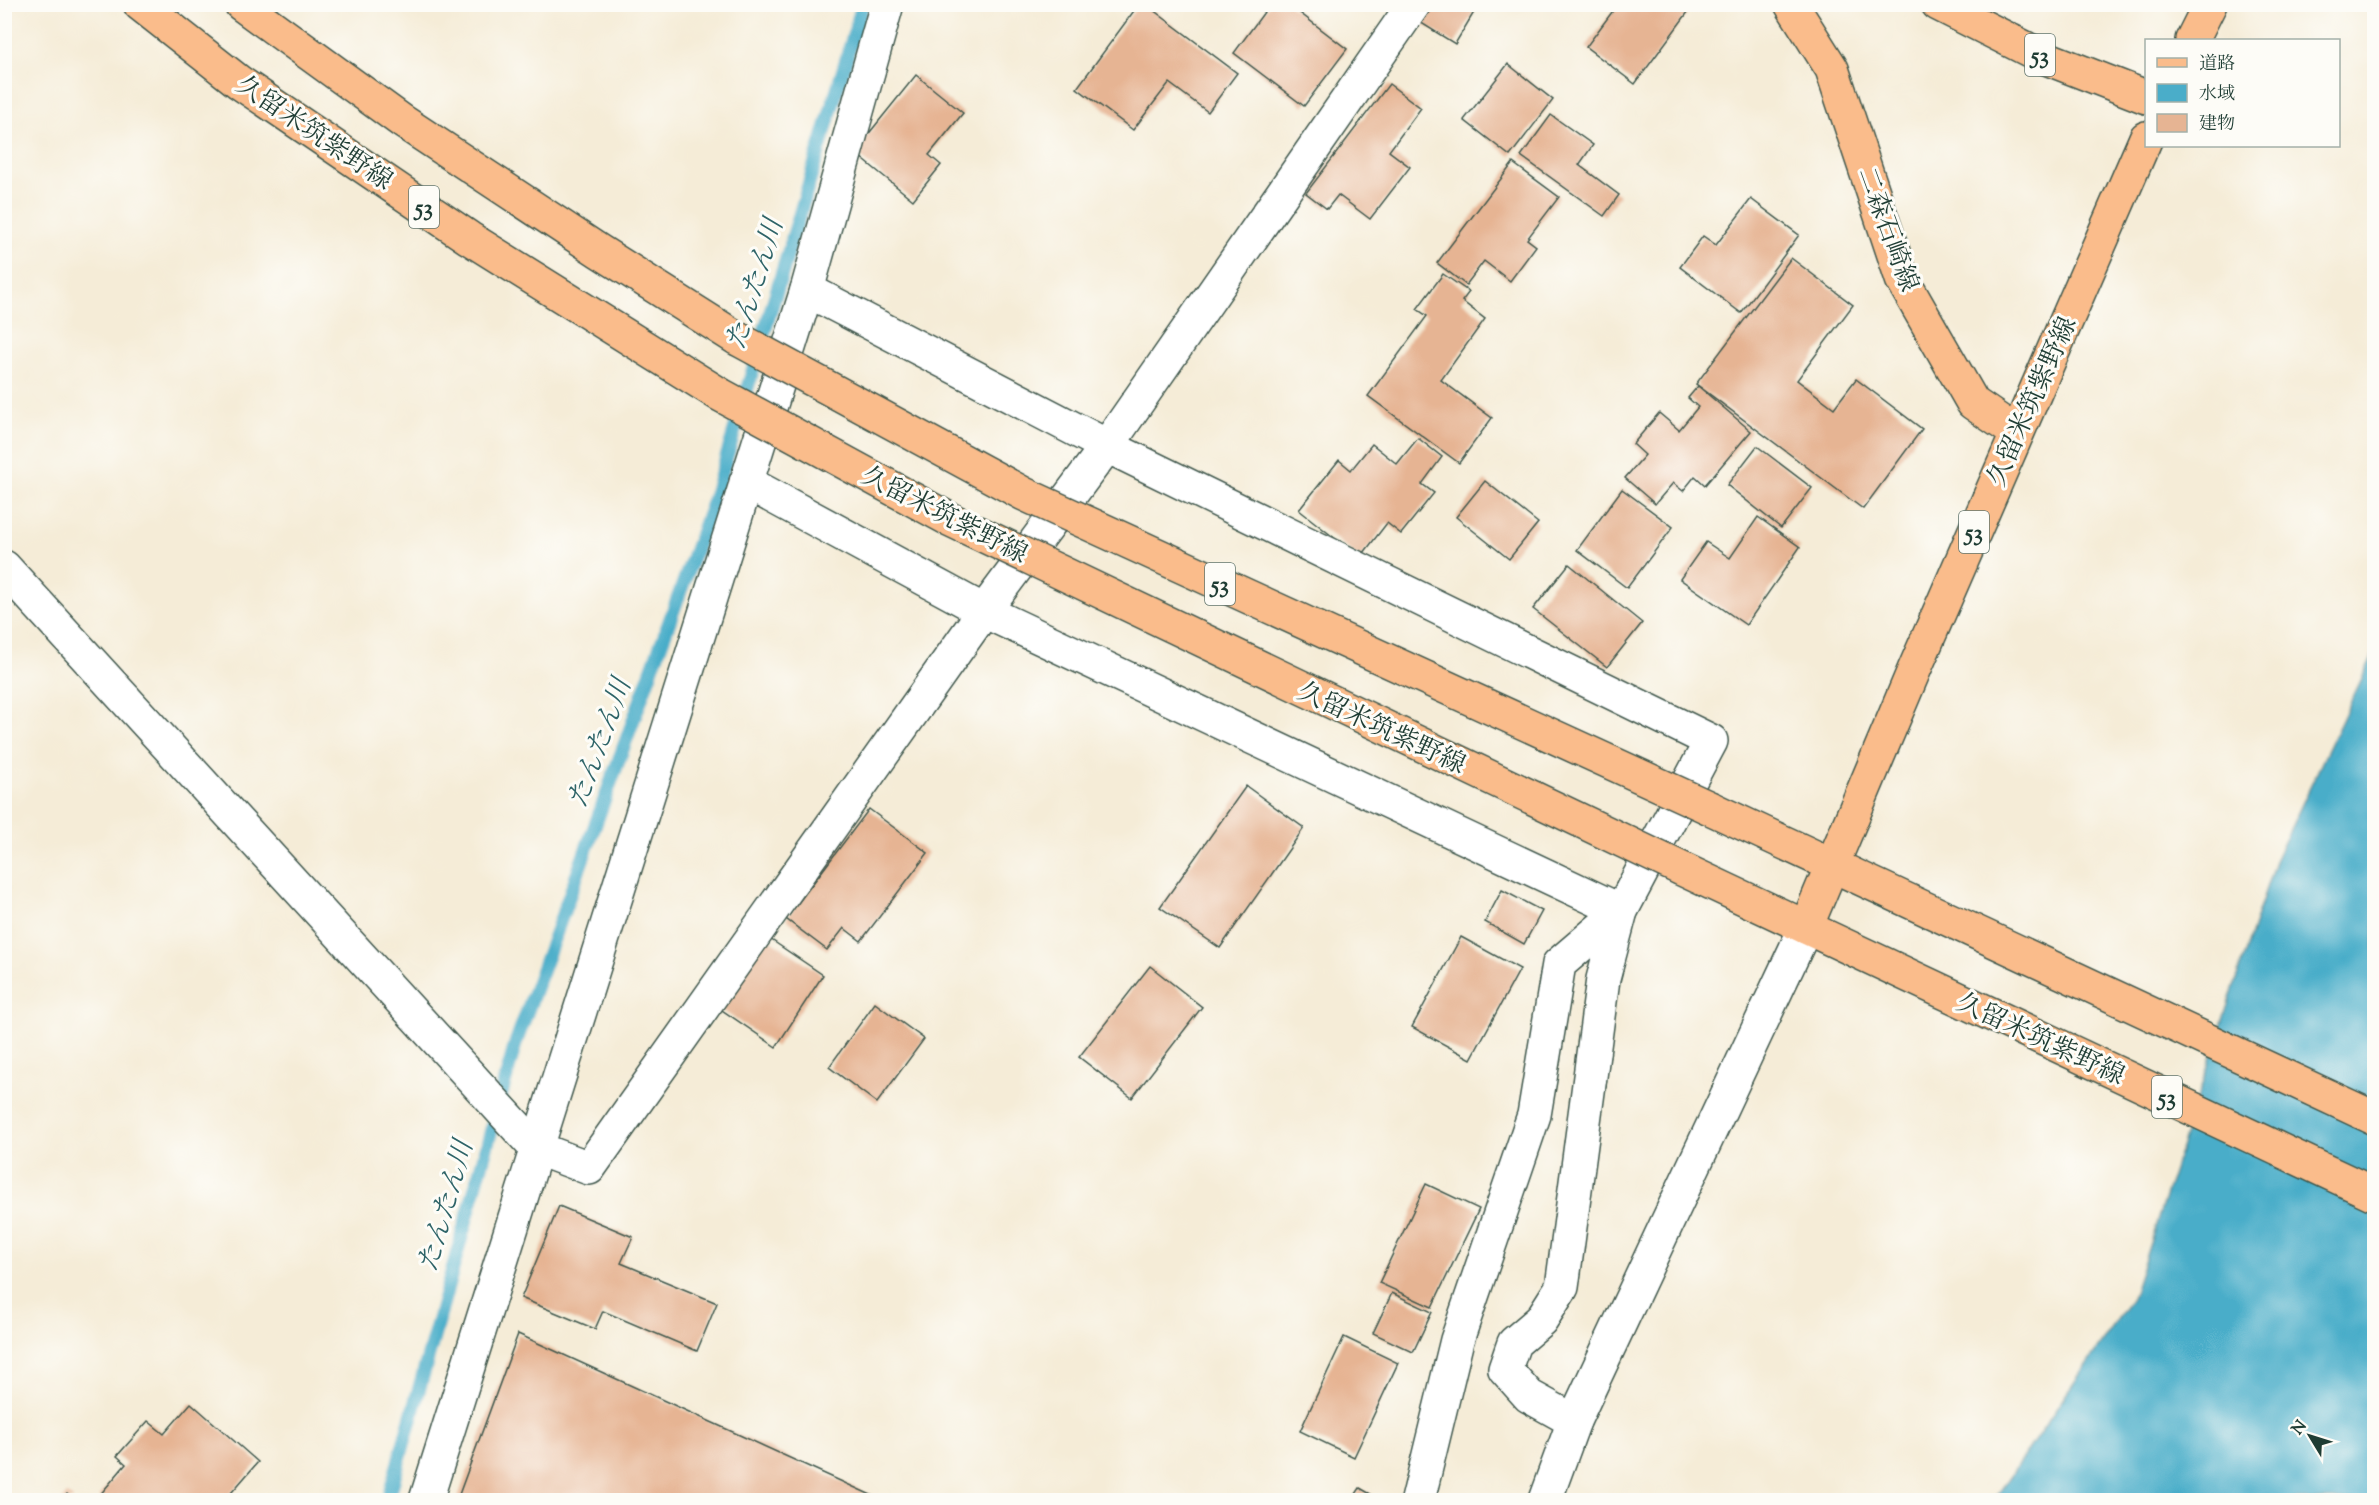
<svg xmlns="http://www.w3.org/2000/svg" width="2379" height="1505" font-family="'Sorts Mill Goudy','Noto Serif JP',serif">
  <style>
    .water { fill: #4aadc9; stroke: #34757e; stroke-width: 1.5 }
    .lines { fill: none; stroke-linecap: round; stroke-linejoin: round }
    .stream { stroke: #4aadc9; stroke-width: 14 }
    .building { fill: #e6b493 }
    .minor-casing { stroke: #3f574c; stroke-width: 36 }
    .major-casing { stroke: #3f574c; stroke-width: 36 }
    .minor { stroke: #fff; stroke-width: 33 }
    .major { stroke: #fabc8b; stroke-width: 33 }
    .major-bridge-casing { stroke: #3f574c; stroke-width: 36; stroke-linecap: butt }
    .major-bridge { stroke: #fabc8b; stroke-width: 33 }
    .labels { text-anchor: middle; stroke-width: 6; stroke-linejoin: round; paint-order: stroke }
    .shield { fill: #fdfcf7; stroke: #62766e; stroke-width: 1.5 }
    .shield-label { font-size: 24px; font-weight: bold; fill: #1f3d34 }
    .street-label { font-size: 26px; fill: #1f3d34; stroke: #fdfcf7 }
    .water-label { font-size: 27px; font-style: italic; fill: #2e6468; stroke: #fdfcf7 }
  </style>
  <rect width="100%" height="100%" fill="#fdfcf7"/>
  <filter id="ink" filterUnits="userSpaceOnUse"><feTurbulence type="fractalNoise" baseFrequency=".0167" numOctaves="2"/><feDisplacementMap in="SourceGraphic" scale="12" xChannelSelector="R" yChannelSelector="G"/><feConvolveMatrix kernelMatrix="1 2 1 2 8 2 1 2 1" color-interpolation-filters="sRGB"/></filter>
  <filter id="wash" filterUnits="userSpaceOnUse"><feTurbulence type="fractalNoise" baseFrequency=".008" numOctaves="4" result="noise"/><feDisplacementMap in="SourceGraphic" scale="24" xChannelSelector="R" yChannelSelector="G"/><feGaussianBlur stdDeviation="1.35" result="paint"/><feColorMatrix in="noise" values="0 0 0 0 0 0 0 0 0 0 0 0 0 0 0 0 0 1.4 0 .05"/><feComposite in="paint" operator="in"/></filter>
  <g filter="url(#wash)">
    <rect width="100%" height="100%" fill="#f5ecd7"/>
    <!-- water -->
    <polygon class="water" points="2374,653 2374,1500 1994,1500 2132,1298 2275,861"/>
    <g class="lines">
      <!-- stream -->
      <polyline class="stream" points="388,1500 516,1042 714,499 863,4"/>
    </g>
    <g id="blocks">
      <!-- building -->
      <g class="building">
        <polygon points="1139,4 1145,4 1237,73 1208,112 1169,83 1133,130 1077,88"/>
        <polygon points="1270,4 1288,4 1347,49 1304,106 1234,53"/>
        <polygon points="1417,4 1479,4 1455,44 1410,16"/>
        <polygon points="1618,4 1694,4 1635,84 1586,47"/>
        <polygon points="1508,64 1553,100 1510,156 1464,120"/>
        <polygon points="916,75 963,113 929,155 941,165 913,200 854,152"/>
        <polygon points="1389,84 1421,108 1389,151 1410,167 1370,219 1338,195 1327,209 1306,193"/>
        <polygon points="1551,115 1593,145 1579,165 1619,195 1604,216 1521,156"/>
        <polygon points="1513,163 1559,197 1527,239 1536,246 1510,281 1484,261 1466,285 1437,263"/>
        <polygon points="1751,199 1799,235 1741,313 1680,267 1703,236 1716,245"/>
        <polygon points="1791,258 1853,305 1797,380 1834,408 1856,379 1922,429 1863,509 1696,384"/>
        <polygon points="1443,274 1469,292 1462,301 1485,319 1441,380 1492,418 1459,463 1368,396 1427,316 1417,309"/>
        <polygon points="1698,386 1751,431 1705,485 1695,476 1683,491 1673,483 1655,504 1625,478 1645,455 1633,444 1659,413 1679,430 1698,407 1688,398"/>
        <polygon points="1418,438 1442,457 1422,484 1434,493 1401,534 1387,523 1360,558 1299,510 1339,460 1351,470 1372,444 1397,464"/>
        <polygon points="1757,446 1812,488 1781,528 1727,485"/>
        <polygon points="1485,481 1538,523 1509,559 1456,517"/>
        <polygon points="1622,489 1673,527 1627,588 1577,550"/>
        <polygon points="1758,517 1800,547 1746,625 1680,579 1706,542 1730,558"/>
        <polygon points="1569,564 1642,623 1607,667 1533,609"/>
        <polygon points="1246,786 1304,828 1220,948 1160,907"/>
        <polygon points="869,809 928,853 861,941 844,928 827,950 786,919"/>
        <polygon points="1502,890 1542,911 1524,944 1485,922"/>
        <polygon points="767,937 823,975 776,1047 719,1008"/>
        <polygon points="1461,937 1520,969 1471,1059 1412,1027"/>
        <polygon points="1150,966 1202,1007 1132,1098 1079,1057"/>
        <polygon points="875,1003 924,1039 877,1103 829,1067"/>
        <polygon points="1426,1184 1479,1209 1432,1307 1379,1283"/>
        <polygon points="559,1206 633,1237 621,1263 717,1303 697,1351 603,1311 595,1329 521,1298"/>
        <polygon points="1392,1293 1432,1312 1413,1352 1373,1333"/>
        <polygon points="518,1334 882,1500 457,1500"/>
        <polygon points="1344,1337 1398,1363 1354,1457 1300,1431"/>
        <polygon points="191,1403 258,1462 225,1500 219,1500 214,1496 210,1500 104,1500 99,1496 126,1464 117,1456 148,1421 164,1434"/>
        <polygon points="1360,1488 1381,1500 1352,1500"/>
        <polygon points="67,1494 74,1500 62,1500"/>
      </g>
    </g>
  </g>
  <g filter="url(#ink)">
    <use href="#blocks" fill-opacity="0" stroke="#3f574c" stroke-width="1.5"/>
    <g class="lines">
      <!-- minor casing -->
      <g class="minor-casing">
        <g id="minor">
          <polyline points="807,290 1107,446 1711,741 1621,911 1603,979 1562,1287 1541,1320 1514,1343 1505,1369 1529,1396 1574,1421"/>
          <polyline points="746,482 984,611 1621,911 1559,964 1534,1115 1457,1340 1418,1500"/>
          <polyline points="4,567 536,1148 589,1168 984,611 1107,446 1414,4"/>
          <polyline points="426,1500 807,290 887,4"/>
          <polyline points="1545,1500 1574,1421 1806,927"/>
        </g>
      </g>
      <!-- major casing -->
      <g class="major-casing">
        <g id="major">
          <polyline points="140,4 239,82 469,238 719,394"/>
          <polyline points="241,4 402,121 599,251 738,339"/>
          <polyline points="1791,4 1832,69 1902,279 1973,403 2017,433"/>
          <polyline points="1938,4 2041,56 2146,97"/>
          <polyline points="2192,40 2210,4"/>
          <polyline points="1712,809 2374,1118"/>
          <polyline points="1682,869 2374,1194"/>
          <polyline points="1806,927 1915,668 2146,138"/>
        </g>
      </g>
      <!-- minor -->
      <use href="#minor" class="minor"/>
      <!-- major -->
      <use href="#major" class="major"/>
      <!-- major-bridge casing -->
      <g class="major-bridge-casing">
        <g id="major-bridge">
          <polyline points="738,339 1024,494 1712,809"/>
          <polyline points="719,394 947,518 1682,869"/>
        </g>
      </g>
      <!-- major-bridge -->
      <use href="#major-bridge" class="major-bridge"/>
    </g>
  </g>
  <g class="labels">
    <!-- shield labels -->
    <g class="shield">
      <rect x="2025" y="34" width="30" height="42" rx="4.5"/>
      <rect x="409" y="186" width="30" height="42" rx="4.5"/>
      <rect x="1959" y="511" width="30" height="42" rx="4.5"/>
      <rect x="1205" y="563" width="30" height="42" rx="4.5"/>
      <rect x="2152" y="1076" width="30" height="42" rx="4.5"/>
    </g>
    <g class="shield-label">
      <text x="2040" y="63">53</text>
      <text x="424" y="215">53</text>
      <text x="1974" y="540">53</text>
      <text x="1220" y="592">53</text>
      <text x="2167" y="1105">53</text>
    </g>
    <!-- street labels -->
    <g class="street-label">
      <text transform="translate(315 132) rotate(34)" y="9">久留米筑紫野線</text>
      <text transform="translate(1889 229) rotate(70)" y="9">二森石崎線</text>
      <text transform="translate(2031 401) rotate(-66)" y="9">久留米筑紫野線</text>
      <text transform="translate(945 514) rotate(27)" y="9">久留米筑紫野線</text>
      <text transform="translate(1382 727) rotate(25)" y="9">久留米筑紫野線</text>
      <text transform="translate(2041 1038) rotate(25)" y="9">久留米筑紫野線</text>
    </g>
    <!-- water labels -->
    <g class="water-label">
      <text transform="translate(754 284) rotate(-73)" y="9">たんたん川</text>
      <text transform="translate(599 743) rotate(-70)" y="9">たんたん川</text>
      <text transform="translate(445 1206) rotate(-74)" y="9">たんたん川</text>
    </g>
  </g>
  <!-- margin -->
  <rect width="2379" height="1505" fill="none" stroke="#fdfcf7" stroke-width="24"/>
  <!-- legend -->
  <rect x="2145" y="39" width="195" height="108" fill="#fdfcf7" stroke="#a4b0a9" stroke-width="1.5"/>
  <rect x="2157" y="58" width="30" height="9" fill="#fabc8b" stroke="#a4b0a9" stroke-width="1.5"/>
  <text x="2199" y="69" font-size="18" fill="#1f3d34">道路</text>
  <rect x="2157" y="84" width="30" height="18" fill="#4aadc9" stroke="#a4b0a9" stroke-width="1.5"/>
  <text x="2199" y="99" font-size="18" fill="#1f3d34">水域</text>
  <rect x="2157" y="114" width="30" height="18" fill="#e6b493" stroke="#a4b0a9" stroke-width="1.5"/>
  <text x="2199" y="129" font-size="18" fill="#1f3d34">建物</text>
  <!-- north arrow -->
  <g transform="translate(2310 1436) rotate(308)" stroke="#fdfcf7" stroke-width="4.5" paint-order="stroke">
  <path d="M0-4.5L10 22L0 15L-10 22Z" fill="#1f3d34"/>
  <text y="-9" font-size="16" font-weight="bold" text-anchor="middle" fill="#1f3d34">N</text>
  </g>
</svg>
